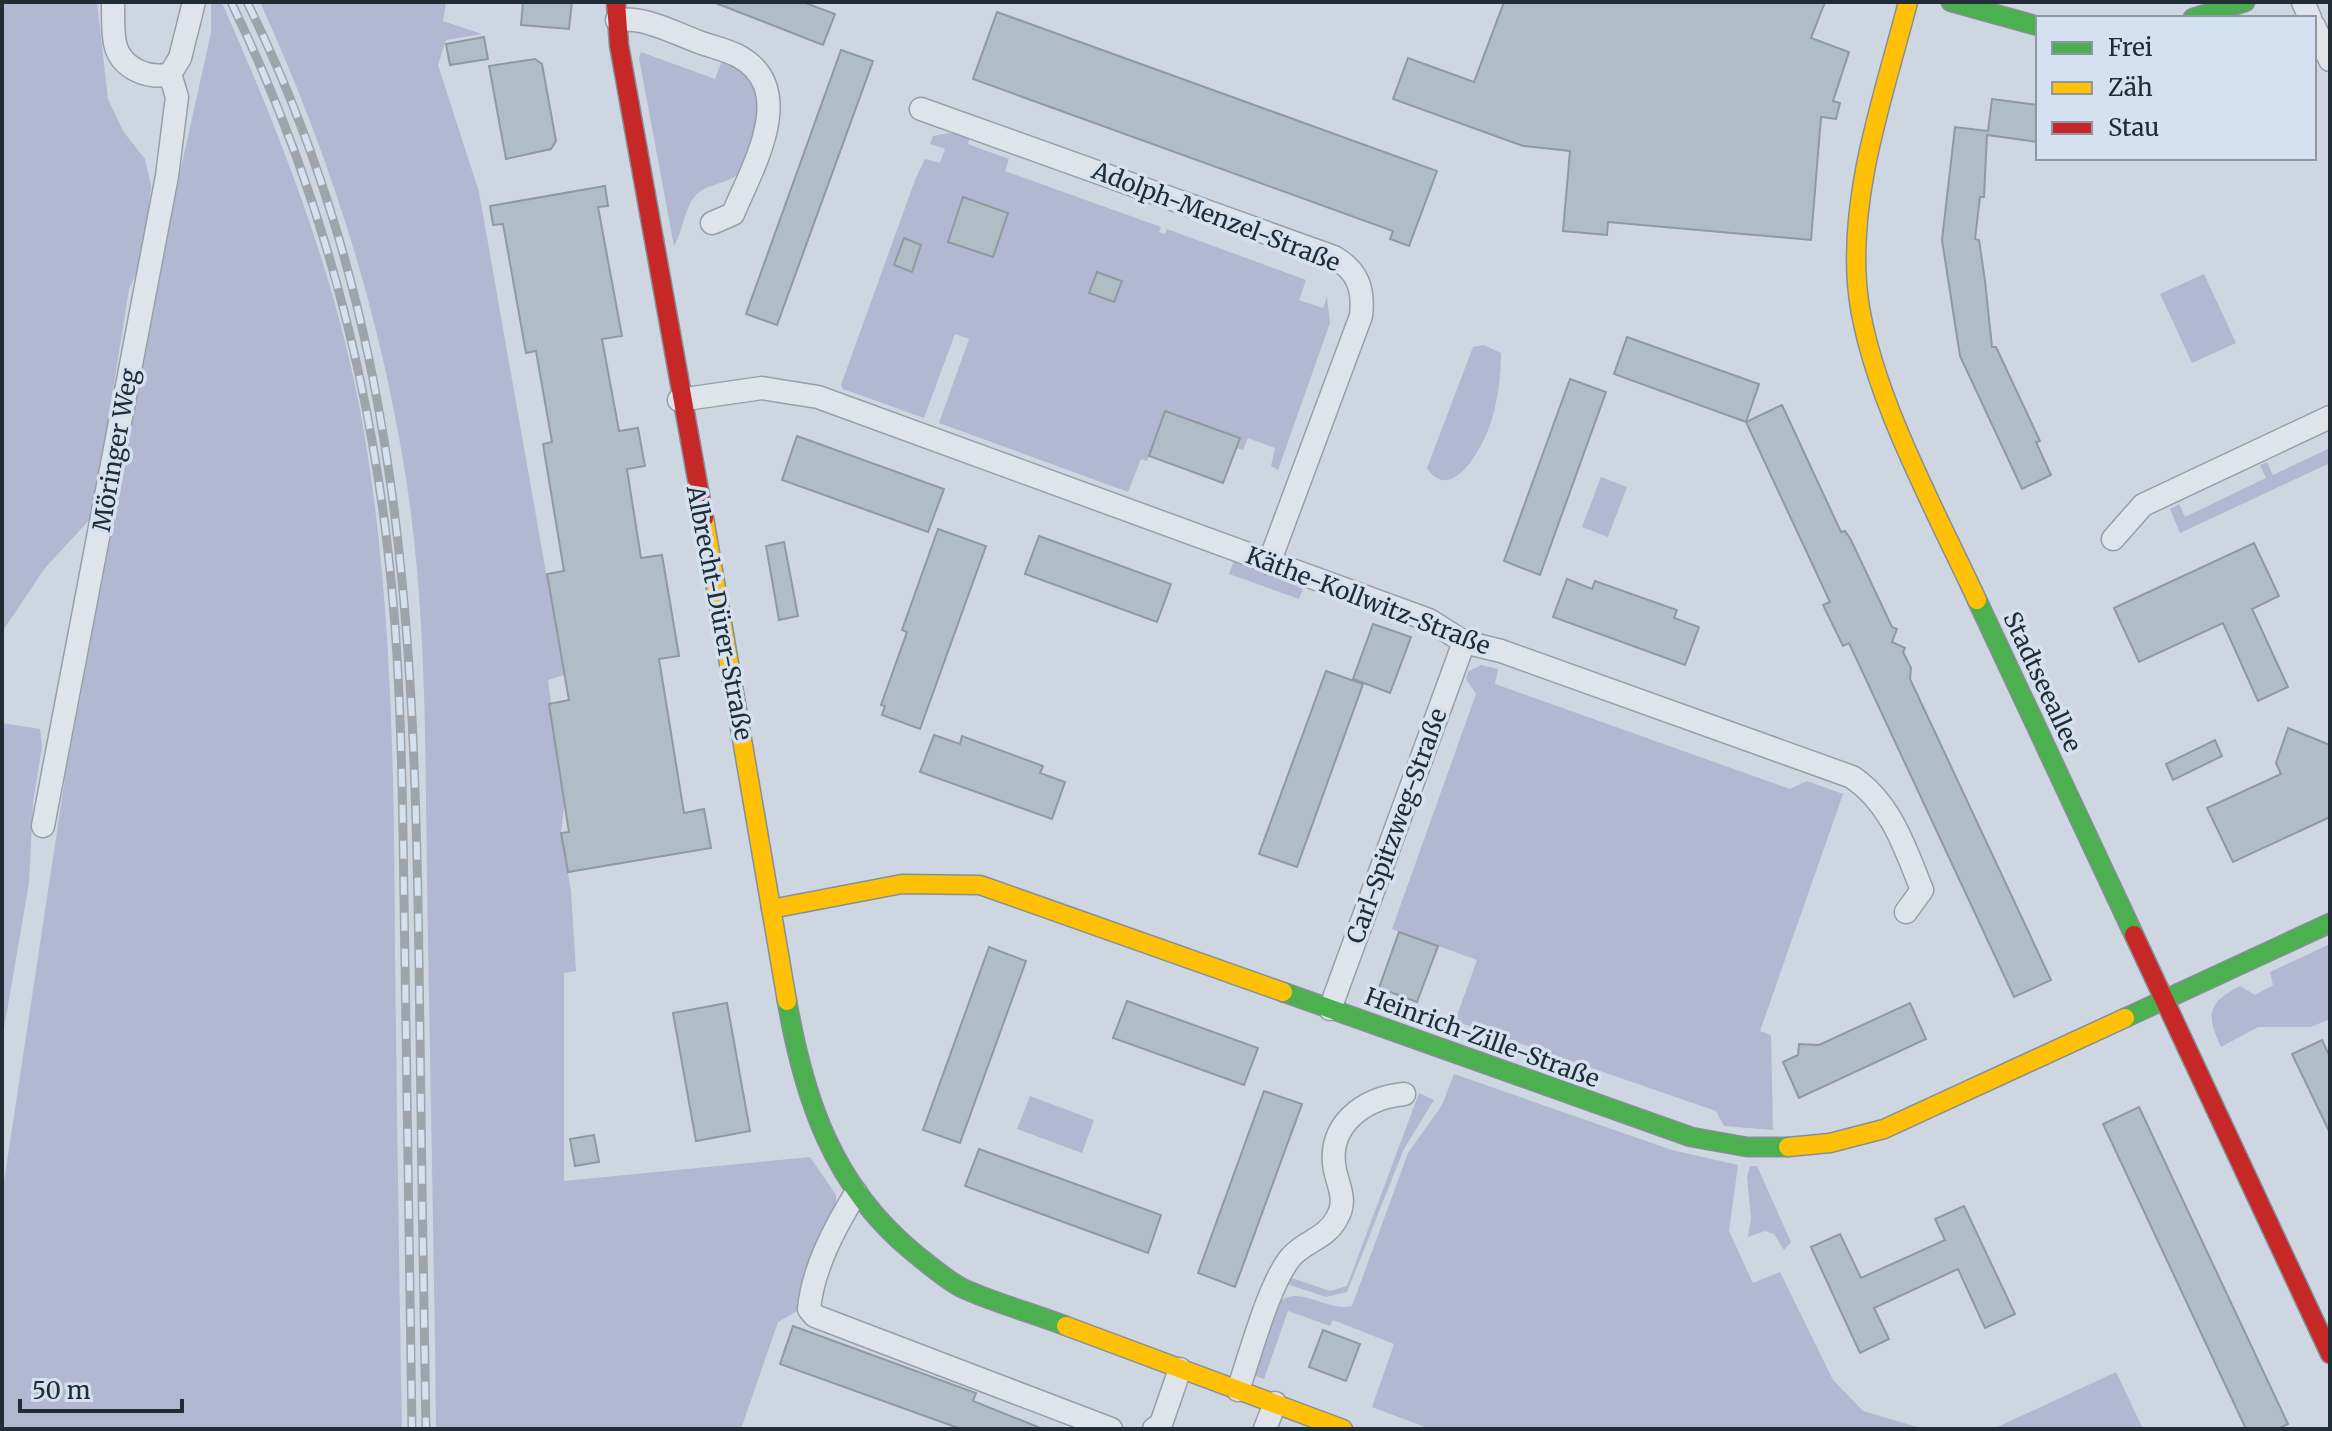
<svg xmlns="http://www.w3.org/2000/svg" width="2332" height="1431" font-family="Merriweather,serif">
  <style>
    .green { fill: #b2b7d2 }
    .building { fill: #afbdc4; stroke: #8e9aa1; stroke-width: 2 }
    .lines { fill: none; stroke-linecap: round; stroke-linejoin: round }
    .street-casing { stroke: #979fa6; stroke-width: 25 }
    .fast-casing { stroke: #868f96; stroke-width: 21 }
    .slow-casing { stroke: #868f96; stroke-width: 21 }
    .jam-casing { stroke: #868f96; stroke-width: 21 }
    .street { stroke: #dee4ea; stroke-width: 22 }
    .fast { stroke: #4caf50; stroke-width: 18 }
    .slow { stroke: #ffc107; stroke-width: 18 }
    .jam { stroke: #c62828; stroke-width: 18 }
    .rail-casing { stroke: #9ea4aa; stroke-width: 9 }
    .rail { stroke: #d4e1f1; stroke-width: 6; stroke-dasharray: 18; stroke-linecap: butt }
    .labels { text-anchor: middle; stroke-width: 7; stroke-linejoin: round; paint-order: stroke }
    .street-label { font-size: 24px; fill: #202d34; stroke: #d4e1f1 }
  </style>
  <rect width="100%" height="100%" fill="#ced7e1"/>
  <!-- green -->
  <g class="green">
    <polygon points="2,2 97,2 108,99 123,131 145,159 151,186 144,258 129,289 93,516 45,568 2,632"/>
    <path d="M211 2 222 3C283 140 339 284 364 432 393 603 394 781 395 955 397 1113 399 1271 402 1429H2V1195L66 772 181 168 211 33Z"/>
    <path d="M260 2H446L443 21 482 34 446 40 438 65 479 192 564 675 548 680 564 807 561 833 571 891 576 971 564 973V1181L810 1157 836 1195V1207L799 1310 778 1322 741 1429H436C434 1247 430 1064 427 882 425 742 427 599 403 460 376 299 327 149 260 2Z"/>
    <path d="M641 52 715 79 722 60C768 79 763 105 750 145 747 155 746 167 739 173 727 185 707 183 696 195 684 209 683 231 674 246L639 58Z"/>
    <polygon points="949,133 970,137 968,144 1009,159 1005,171 1161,227 1159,232 1165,234 1167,229 1306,280 1299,300 1323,308 1327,297 1330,323 1278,470 1271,466 1275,448 1248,438 1243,450 1236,448 1239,437 1166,411 1147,461 1141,459 1128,492 939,423 969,339 955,334 924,418 843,389 841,385 915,180 925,159 940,163 945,149 930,144 933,136"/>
    <polygon points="2204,274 2236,343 2192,363 2160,294"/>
    <path d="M1484 345 1501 353C1501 376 1498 399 1491 422 1484 445 1452 506 1427 468L1473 347Z"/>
    <polygon points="2330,448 2330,463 2180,533 2170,509 2179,504 2185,517 2266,478 2260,465 2267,462 2273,475"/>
    <polygon points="1601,477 1627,487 1608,537 1582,527"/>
    <polygon points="1234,560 1304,586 1299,599 1229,574"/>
    <polygon points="1481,665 1498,669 1495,684 1790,789 1807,781 1843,794 1760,1031 1771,1035 1773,1130 1724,1126 1716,1111 1455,1021 1477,960 1392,929 1476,694 1466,679 1468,672"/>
    <polygon points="2,723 40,729 42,747 33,802 29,883 2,1040"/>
    <path d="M2330 944V1019L2311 1027H2258L2221 1047C2206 1015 2207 1003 2240 986L2255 995 2273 985 2270 972Z"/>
    <path d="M1454 1074 1672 1150 1738 1165 1729 1231 1753 1283 1780 1272 1833 1380 1863 1411 1924 1429H1430L1372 1407 1394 1344 1333 1320 1330 1326 1288 1311 1264 1379 1253 1375 1277 1304C1299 1282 1326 1313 1352 1306L1408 1153 1442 1105Z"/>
    <polygon points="1419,1093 1434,1100 1404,1149 1347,1292 1326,1297 1284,1283 1286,1276 1330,1291 1347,1286"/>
    <polygon points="1030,1096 1094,1120 1082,1153 1017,1129"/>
    <polygon points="1750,1166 1757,1166 1791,1242 1784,1250 1774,1234 1765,1231 1748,1237 1751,1218 1747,1177"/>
    <polygon points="2116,1372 2143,1429 1993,1429"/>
  </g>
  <!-- building -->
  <g class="building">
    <polygon points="523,2 572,2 569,29 521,25"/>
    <polygon points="713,2 803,2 835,14 823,45"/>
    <polygon points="1504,2 1825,2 1811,38 1849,52 1833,101 1840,103 1836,119 1821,117 1811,240 1608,222 1607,235 1563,231 1570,151 1523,146 1393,99 1408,58 1474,82"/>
    <polygon points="997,12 1437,171 1409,246 1390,239 1393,231 973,79"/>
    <polygon points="484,37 488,59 450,65 446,44"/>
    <polygon points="841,50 873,61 777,325 746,314"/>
    <polygon points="535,59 542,64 556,141 551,149 506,159 489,66"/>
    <polygon points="1992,99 2038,105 2038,142 1987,135 1984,197 1980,197 1975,239 1979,240 1985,281 1992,347 1996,347 2040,441 2036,442 2051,475 2022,489 1960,356 1942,240 1955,127 1988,131"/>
    <polygon points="605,186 608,206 598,207 622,336 602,339 619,431 638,428 642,450 645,466 627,469 641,558 662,555 679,656 659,659 684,813 704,809 711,848 568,872 561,833 569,832 549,704 569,700 547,574 564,571 543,444 552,442 536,351 526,353 503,224 493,225 490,206"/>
    <polygon points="963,197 1008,213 993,257 948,242"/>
    <polygon points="904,238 921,245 912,272 894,265"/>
    <polygon points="1097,272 1122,281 1114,302 1089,293"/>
    <polygon points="1627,337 1759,384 1746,422 1614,374"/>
    <polygon points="1570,379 1606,392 1540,575 1504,561"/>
    <polygon points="1782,405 1841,532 1845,531 1851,540 1892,627 1897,629 1892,642 1905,648 1903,652 1911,668 1910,679 2051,980 2014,997 1849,643 1843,646 1823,605 1830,602 1746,422"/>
    <polygon points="1165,411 1240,438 1223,483 1149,456"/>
    <polygon points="797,436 944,489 928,532 782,480"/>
    <polygon points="938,529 986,546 920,729 882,715 885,706 881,705 907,632 902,630"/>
    <polygon points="1039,536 1171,584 1157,622 1025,574"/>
    <polygon points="784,542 798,616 779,620 766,546"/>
    <polygon points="2254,543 2279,596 2252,609 2288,687 2258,701 2223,623 2139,662 2114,608"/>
    <polygon points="1567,579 1592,589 1595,581 1677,610 1674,618 1699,627 1685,665 1553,617"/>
    <polygon points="1373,624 1411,637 1390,693 1353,679"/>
    <polygon points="1326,671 1363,684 1297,867 1259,854"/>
    <polygon points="2288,728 2330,745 2330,817 2233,862 2207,808 2281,774 2276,763"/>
    <polygon points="934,735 960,744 962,736 1043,766 1040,773 1065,782 1052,819 920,772"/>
    <polygon points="2215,740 2222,756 2173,780 2166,764"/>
    <polygon points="1399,932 1438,946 1417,1002 1379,988"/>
    <polygon points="989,947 1026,961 960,1143 923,1130"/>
    <polygon points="1127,1001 1258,1048 1244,1085 1113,1038"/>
    <polygon points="727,1003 750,1131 696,1141 673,1013"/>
    <polygon points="1910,1003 1926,1039 1799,1098 1783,1062 1798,1055 1799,1044 1819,1045"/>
    <polygon points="2322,1040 2330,1057 2330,1133 2292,1054"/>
    <polygon points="1264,1091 1302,1104 1235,1287 1198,1273"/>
    <polygon points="2139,1107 2288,1424 2278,1429 2246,1429 2103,1124"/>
    <polygon points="594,1135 599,1162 575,1166 570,1139"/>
    <polygon points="979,1149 1161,1215 1148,1253 965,1186"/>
    <polygon points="1964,1206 2015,1314 1985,1328 1958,1269 1874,1308 1889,1339 1860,1353 1811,1247 1840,1234 1861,1278 1945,1240 1935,1219"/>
    <polygon points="793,1326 976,1393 973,1401 1043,1429 961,1429 780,1364"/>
    <polygon points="1323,1330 1360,1344 1346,1381 1309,1367"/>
  </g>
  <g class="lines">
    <!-- street casing -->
    <g class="street-casing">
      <g id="street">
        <path d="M113 2C114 30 108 57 138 71 149 76 159 77 170 74"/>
        <polyline points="2303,2 2310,18"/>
        <path d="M617 20C646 17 672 32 699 42 712 47 728 50 740 57 799 91 751 170 733 214L712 223"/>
        <polyline points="2314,26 2330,60"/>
        <polyline points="170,74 180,58 194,2"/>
        <path d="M921 109 1334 257C1358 271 1364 289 1361 316L1269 563"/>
        <path d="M679 400 762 388 818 397 1429 620 1464 642 1501 651 1852 777C1891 803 1905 848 1922 890L1906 912"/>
        <polyline points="2113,539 2143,505 2330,417"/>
        <polyline points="43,826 167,176 177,97 170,74"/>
        <polyline points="1330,1009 1464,642"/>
        <path d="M856 1193C835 1227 813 1268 809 1309L815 1316 1111 1429"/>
        <path d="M1238 1390C1250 1356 1269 1283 1291 1257 1305 1241 1327 1238 1337 1218 1347 1201 1339 1188 1335 1170 1326 1125 1364 1098 1404 1094"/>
        <polyline points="1154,1429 1161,1424 1180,1369"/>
        <polyline points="1265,1429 1275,1403"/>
      </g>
    </g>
    <!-- fast casing -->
    <g class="fast-casing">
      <g id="fast">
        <polyline points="1951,2 2038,26"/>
        <polyline points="2193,18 2245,2"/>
        <polyline points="1977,600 2134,935"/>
        <polyline points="1283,992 1691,1137 1747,1147 1788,1147"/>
        <path d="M787 1001C804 1099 833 1186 913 1252 928 1264 945 1279 962 1288 995 1303 1032 1313 1066 1326"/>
        <polyline points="2125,1018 2330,923"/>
      </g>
    </g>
    <!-- slow casing -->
    <g class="slow-casing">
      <g id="slow">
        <path d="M1908 2C1885 92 1850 188 1857 283 1864 381 1935 509 1977 600"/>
        <polyline points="704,518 787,1001"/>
        <polyline points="771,909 902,884 980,885 1283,992"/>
        <polyline points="1788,1147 1830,1143 1884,1129 2125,1018"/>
        <polyline points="1066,1326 1343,1429"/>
      </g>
    </g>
    <!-- jam casing -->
    <g class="jam-casing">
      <g id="jam">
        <polyline points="616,2 619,45 704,518"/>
        <polyline points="2134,935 2330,1354"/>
      </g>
    </g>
    <!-- street -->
    <use href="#street" class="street"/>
    <!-- fast -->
    <use href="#fast" class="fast"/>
    <!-- slow -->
    <use href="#slow" class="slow"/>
    <!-- jam -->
    <use href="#jam" class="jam"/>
    <!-- rail casing -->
    <g class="rail-casing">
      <g id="rail">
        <path d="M231 2C326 198 379 409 395 626 403 738 403 850 405 962 407 1118 410 1273 412 1429"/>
        <path d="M247 2C401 315 414 621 419 962 421 1118 423 1273 426 1429"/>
      </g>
    </g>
    <!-- rail -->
    <use href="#rail" class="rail"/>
  </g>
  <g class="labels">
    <!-- street labels -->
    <g class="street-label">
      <text transform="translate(1216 217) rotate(21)" y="8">Adolph-Menzel-Straße</text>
      <text transform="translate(116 450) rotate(-80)" y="8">Möringer Weg</text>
      <text transform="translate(1368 601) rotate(21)" y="8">Käthe-Kollwitz-Straße</text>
      <text transform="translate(719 613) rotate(79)" y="8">Albrecht-Dürer-Straße</text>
      <text transform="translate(2042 682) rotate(65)" y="8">Stadtseeallee</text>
      <text transform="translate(1397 826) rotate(-70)" y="8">Carl-Spitzweg-Straße</text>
      <text transform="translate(1482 1038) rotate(20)" y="8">Heinrich-Zille-Straße</text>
    </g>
  </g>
  <!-- border -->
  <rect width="2332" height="1431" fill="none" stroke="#202d34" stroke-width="8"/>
  <!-- legend -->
  <rect x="2036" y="16" width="280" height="144" fill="#d4e1f1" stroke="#8c99a5" stroke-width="2"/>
  <rect x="2052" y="42" width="40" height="12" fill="#4caf50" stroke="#8c99a5" stroke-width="2"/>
  <text x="2108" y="56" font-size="24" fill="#202d34">Frei</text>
  <rect x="2052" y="82" width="40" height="12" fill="#ffc107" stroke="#8c99a5" stroke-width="2"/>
  <text x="2108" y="96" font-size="24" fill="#202d34">Zäh</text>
  <rect x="2052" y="122" width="40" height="12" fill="#c62828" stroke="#8c99a5" stroke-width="2"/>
  <text x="2108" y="136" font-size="24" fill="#202d34">Stau</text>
  <!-- scale -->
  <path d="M20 1399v12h162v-12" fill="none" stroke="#202d34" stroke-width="4"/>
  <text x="32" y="1399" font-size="24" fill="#202d34" stroke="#d4e1f1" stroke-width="6" paint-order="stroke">50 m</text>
</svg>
